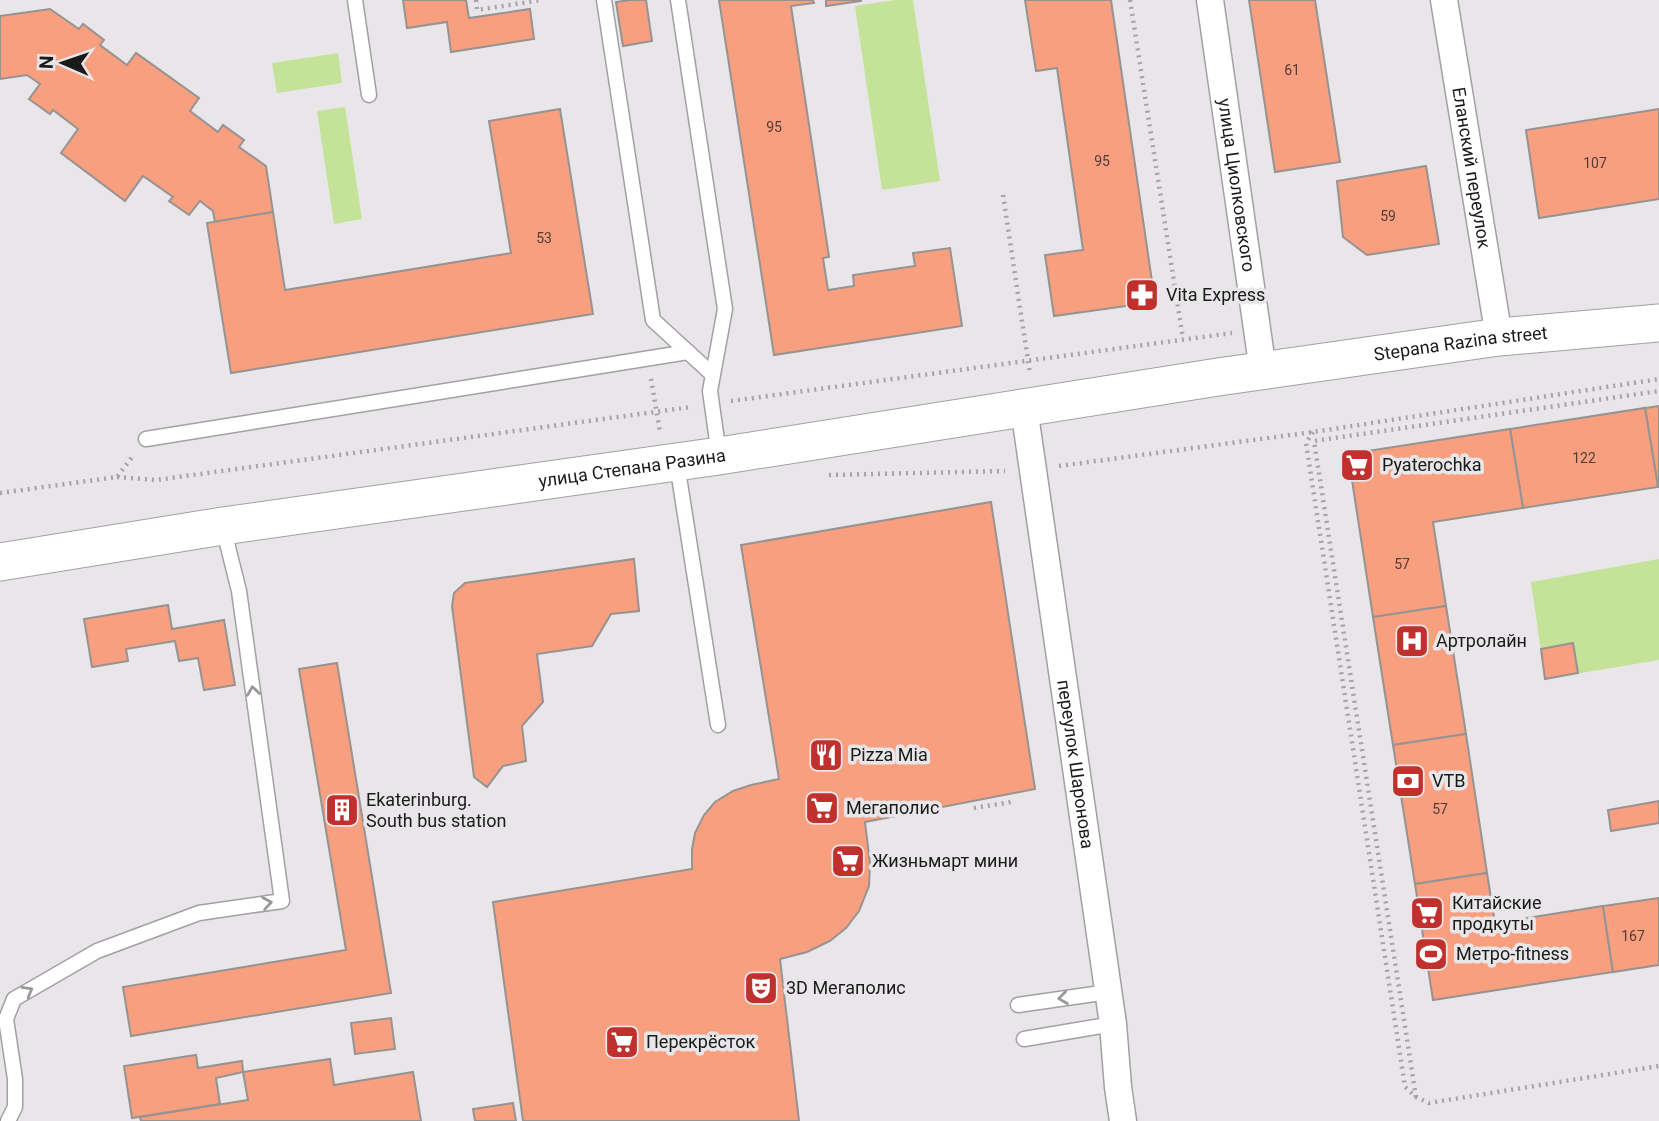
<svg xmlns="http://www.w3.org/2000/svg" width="1659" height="1121" font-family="Roboto,sans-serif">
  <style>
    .green { fill: #c4e298 }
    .building { fill: #f89f80; stroke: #969392; stroke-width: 2 }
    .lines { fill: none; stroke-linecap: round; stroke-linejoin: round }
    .lane-casing { stroke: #a3a0a3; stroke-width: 17 }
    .street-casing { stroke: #a3a0a3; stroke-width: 29 }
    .secondary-casing { stroke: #a3a0a3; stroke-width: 39 }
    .path { stroke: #a5a3a5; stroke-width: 4.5; stroke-dasharray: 2 5; stroke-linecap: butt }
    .lane { stroke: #fff; stroke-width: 14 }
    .street { stroke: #fff; stroke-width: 26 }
    .secondary { stroke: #fff; stroke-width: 37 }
    .oneway { stroke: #989898 }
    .labels { text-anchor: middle; stroke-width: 7; stroke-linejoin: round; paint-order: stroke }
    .number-label { font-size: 14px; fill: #523b34 }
    .street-label { font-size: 18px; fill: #1b1a1b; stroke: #e8e6e8 }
    .poi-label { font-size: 18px; fill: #1b1a1b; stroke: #e8e6e8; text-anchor: start }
  </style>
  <rect width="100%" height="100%" fill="#e8e6e8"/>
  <!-- green -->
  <g class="green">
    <polygon points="895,0 913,0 940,181 882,190 855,6"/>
    <polygon points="338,53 342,83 277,93 272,63"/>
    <polygon points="345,107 362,219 334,224 317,111"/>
    <polygon points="1659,559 1659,660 1545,679 1531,582"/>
  </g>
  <!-- building -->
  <g class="building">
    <polygon points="403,0 466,0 469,18 530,9 534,39 451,52 447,22 407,28"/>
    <polygon points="630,0 646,0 652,41 623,46 616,2"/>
    <polygon points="719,0 813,0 814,3 791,6 829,257 823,258 828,290 854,286 853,275 915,266 913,253 950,248 962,326 774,355"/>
    <polygon points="826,0 861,0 861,1 826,6"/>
    <polygon points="1025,0 1111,0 1155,302 1054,316 1045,255 1083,250 1057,68 1036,71"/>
    <polygon points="1249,0 1315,0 1340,162 1275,172"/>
    <polygon points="50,9 79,29 83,24 104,40 100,45 127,65 136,53 199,98 190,111 218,132 223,125 244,140 239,147 266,166 273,212 215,222 213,211 200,201 189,215 169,201 173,197 143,176 125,201 61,153 78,129 53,110 50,114 29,99 40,84 27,75 0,79 0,16"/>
    <polygon points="560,109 593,314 231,373 207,223 273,212 285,290 511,253 489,121"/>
    <polygon points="1659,109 1659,199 1539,218 1526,130"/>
    <polygon points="1426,166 1439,244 1367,255 1343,237 1337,181"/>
    <polygon points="1659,406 1659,487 1658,487 1645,408"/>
    <polygon points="1645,408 1658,487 1523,508 1510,429"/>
    <polygon points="1510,429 1523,508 1433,522 1446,606 1373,617 1348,454"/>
    <polygon points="991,502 1035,789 865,822 870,863 869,886 859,911 846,928 830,941 807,952 780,959 799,1121 523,1121 493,902 692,869 692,849 695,833 704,815 715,802 733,791 751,785 779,779 741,545"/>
    <polygon points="634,559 639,611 611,614 592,646 537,654 543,702 522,726 526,761 503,766 487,787 474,777 452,606 454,593 465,583"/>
    <polygon points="168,605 172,629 224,620 235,685 204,690 198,658 179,661 175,641 126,649 128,661 92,667 84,619"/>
    <polygon points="1446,606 1466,734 1393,745 1373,617"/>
    <polygon points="1573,643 1578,673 1545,679 1541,649"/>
    <polygon points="337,663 391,993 131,1036 123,987 346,950 299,669"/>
    <polygon points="1466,734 1487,873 1415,884 1393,745"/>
    <polygon points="1659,801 1659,823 1611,831 1608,810"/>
    <polygon points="1487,873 1495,923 1603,906 1613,972 1433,1000 1415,884"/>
    <polygon points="1659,898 1659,965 1613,972 1603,906"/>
    <polygon points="391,1018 395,1049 355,1054 351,1023"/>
    <polygon points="196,1055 198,1068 242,1061 243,1072 216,1078 220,1104 132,1118 124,1066"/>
    <polygon points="330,1059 334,1085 413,1072 421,1121 141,1121 140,1117 248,1100 243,1072"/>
    <polygon points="513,1103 516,1121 475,1121 473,1109"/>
  </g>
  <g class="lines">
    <!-- lane casing -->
    <g class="lane-casing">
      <g id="lane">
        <polyline points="355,0 369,95"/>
        <polyline points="604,0 653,320 712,374"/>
        <polyline points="678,0 725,309 710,391 719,455"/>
        <polyline points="146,439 688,352"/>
        <polyline points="677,464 718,725"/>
        <polyline points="1018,1005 1108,992"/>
        <polyline points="1024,1039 1113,1024"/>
        <polyline points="8,1121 15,1107 15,1079 6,1019 14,999 97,951 199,913 282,901 239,591 223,527"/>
      </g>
    </g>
    <!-- street casing -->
    <g class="street-casing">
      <g id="street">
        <path id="s1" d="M1210 0 1263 371"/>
        <path id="s2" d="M1444 0 1499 337"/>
        <path id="s3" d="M1024 408 1113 1024 1118 1087 1123 1121"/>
      </g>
    </g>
    <!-- secondary casing -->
    <g class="secondary-casing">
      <g id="secondary">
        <path id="s4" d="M0 562 223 526 719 456 1218 377 1499 337 1659 323"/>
      </g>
    </g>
    <!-- path -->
    <g class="path">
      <polyline points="476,0 477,10 542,0"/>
      <polyline points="1130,0 1183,339"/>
      <polyline points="1003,195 1030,374"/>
      <polyline points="651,379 660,432"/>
      <polyline points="731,401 1232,333"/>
      <polyline points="1313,432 1306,443 1405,1087 1416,1097 1429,1103 1659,1066"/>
      <polyline points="1059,466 1313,432 1659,379"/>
      <polyline points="829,475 1005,471"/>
      <polyline points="117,477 156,480 691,407"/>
      <polyline points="0,493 117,477 133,456"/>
      <polyline points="974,808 1011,802"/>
      <polyline points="1416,1097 1314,441 1659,391"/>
    </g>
    <!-- lane -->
    <use href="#lane" class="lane"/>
    <!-- street -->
    <use href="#street" class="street"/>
    <!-- secondary -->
    <use href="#secondary" class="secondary"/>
  </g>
  <!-- one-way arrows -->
  <defs><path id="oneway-chevron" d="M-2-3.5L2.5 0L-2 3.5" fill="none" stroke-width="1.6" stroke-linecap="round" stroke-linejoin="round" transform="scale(1.75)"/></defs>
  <g class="oneway">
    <use href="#oneway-chevron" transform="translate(253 691) rotate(-98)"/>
    <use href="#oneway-chevron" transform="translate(267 903) rotate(-9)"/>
    <use href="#oneway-chevron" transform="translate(28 991) rotate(-30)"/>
    <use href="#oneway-chevron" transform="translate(1063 998) rotate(172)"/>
  </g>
  <!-- icons -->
  <defs>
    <g id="pharmacy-square" transform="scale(1.75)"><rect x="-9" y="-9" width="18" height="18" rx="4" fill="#c0312e" stroke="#e8e6e8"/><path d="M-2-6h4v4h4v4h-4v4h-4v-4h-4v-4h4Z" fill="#fff"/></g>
    <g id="supermarket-square" transform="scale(1.75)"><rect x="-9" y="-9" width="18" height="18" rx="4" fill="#c0312e" stroke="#e8e6e8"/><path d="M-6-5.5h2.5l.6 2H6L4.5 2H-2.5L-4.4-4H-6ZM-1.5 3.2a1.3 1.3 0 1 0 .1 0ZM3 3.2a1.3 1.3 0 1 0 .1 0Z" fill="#fff"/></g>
    <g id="hospital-square" transform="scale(1.75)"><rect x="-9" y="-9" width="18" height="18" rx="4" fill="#c0312e" stroke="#e8e6e8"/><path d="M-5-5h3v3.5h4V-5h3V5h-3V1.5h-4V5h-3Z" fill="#fff"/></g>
    <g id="restaurant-square" transform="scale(1.75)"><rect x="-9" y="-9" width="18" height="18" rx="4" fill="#c0312e" stroke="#e8e6e8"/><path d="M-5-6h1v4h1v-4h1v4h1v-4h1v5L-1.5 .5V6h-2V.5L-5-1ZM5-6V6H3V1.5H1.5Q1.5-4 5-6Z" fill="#fff"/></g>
    <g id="bank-square" transform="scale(1.75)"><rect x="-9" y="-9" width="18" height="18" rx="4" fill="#c0312e" stroke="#e8e6e8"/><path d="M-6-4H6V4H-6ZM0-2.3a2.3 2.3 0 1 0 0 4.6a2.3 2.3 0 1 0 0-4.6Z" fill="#fff"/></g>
    <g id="building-square" transform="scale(1.75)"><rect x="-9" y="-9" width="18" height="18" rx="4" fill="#c0312e" stroke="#e8e6e8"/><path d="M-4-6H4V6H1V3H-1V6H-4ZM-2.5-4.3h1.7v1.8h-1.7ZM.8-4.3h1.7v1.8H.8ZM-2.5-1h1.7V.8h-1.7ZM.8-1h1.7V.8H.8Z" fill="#fff"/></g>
    <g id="stadium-square" transform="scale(1.75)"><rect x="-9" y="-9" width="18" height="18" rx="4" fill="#c0312e" stroke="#e8e6e8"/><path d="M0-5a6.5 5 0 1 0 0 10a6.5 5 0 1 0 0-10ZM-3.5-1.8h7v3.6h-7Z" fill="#fff"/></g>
    <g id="theatre-square" transform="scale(1.75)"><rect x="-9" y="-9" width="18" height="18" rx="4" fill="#c0312e" stroke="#e8e6e8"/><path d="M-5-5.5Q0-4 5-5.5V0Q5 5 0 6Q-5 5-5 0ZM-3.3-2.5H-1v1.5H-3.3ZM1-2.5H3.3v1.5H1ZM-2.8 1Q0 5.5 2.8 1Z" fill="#fff"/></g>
  </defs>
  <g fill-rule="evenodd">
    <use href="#pharmacy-square" x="1142" y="295"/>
    <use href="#supermarket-square" x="1357" y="465"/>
    <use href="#hospital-square" x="1412" y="641"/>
    <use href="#restaurant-square" x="826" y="755"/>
    <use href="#bank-square" x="1408" y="781"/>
    <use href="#supermarket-square" x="822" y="808"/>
    <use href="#building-square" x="342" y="810"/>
    <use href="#supermarket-square" x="848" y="861"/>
    <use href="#supermarket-square" x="1427" y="913"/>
    <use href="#stadium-square" x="1431" y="954"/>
    <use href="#theatre-square" x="761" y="988"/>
    <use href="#supermarket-square" x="622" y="1042"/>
  </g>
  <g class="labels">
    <!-- number labels -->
    <g class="number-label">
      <text x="1292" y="75">61</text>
      <text x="774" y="132">95</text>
      <text x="1102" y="166">95</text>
      <text x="1595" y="168">107</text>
      <text x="1388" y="221">59</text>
      <text x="544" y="243">53</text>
      <text x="1584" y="463">122</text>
      <text x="1402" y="569">57</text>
      <text x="1440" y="814">57</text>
      <text x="1633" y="941">167</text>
    </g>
    <!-- street labels -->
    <g class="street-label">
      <text dy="6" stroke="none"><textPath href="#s2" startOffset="170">Еланский переулок</textPath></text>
      <text dy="6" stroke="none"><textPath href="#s1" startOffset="187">улица Циолковского</textPath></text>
      <text dy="6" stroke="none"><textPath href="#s4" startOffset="1477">Stepana Razina street</textPath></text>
      <text dy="6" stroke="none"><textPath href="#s4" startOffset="639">улица Степана Разина</textPath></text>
      <text dy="6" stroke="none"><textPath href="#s3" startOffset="360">переулок Шаронова</textPath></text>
    </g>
    <!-- poi labels -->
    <g class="poi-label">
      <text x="1166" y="301">Vita Express</text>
      <text x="1382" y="471">Pyaterochka</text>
      <text x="1436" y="647">Артролайн</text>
      <text x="850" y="761">Pizza Mia</text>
      <text x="1432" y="787">VTB</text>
      <text x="366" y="806">Ekaterinburg.<tspan x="366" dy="21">South bus station</tspan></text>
      <text x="846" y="814">Мегаполис</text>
      <text x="872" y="867">Жизньмарт мини</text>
      <text x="1452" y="909">Китайские<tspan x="1452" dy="21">продкуты</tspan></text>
      <text x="1456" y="960">Метро-fitness</text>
      <text x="786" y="994">3D Мегаполис</text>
      <text x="646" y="1048">Перекрёсток</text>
    </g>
  </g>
  <!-- north arrow -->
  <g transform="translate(63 63) rotate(272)" stroke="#e8e6e8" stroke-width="5" paint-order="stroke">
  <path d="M0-5L12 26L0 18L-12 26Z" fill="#1b1a1b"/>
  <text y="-10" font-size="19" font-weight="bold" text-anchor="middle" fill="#1b1a1b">N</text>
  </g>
</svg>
